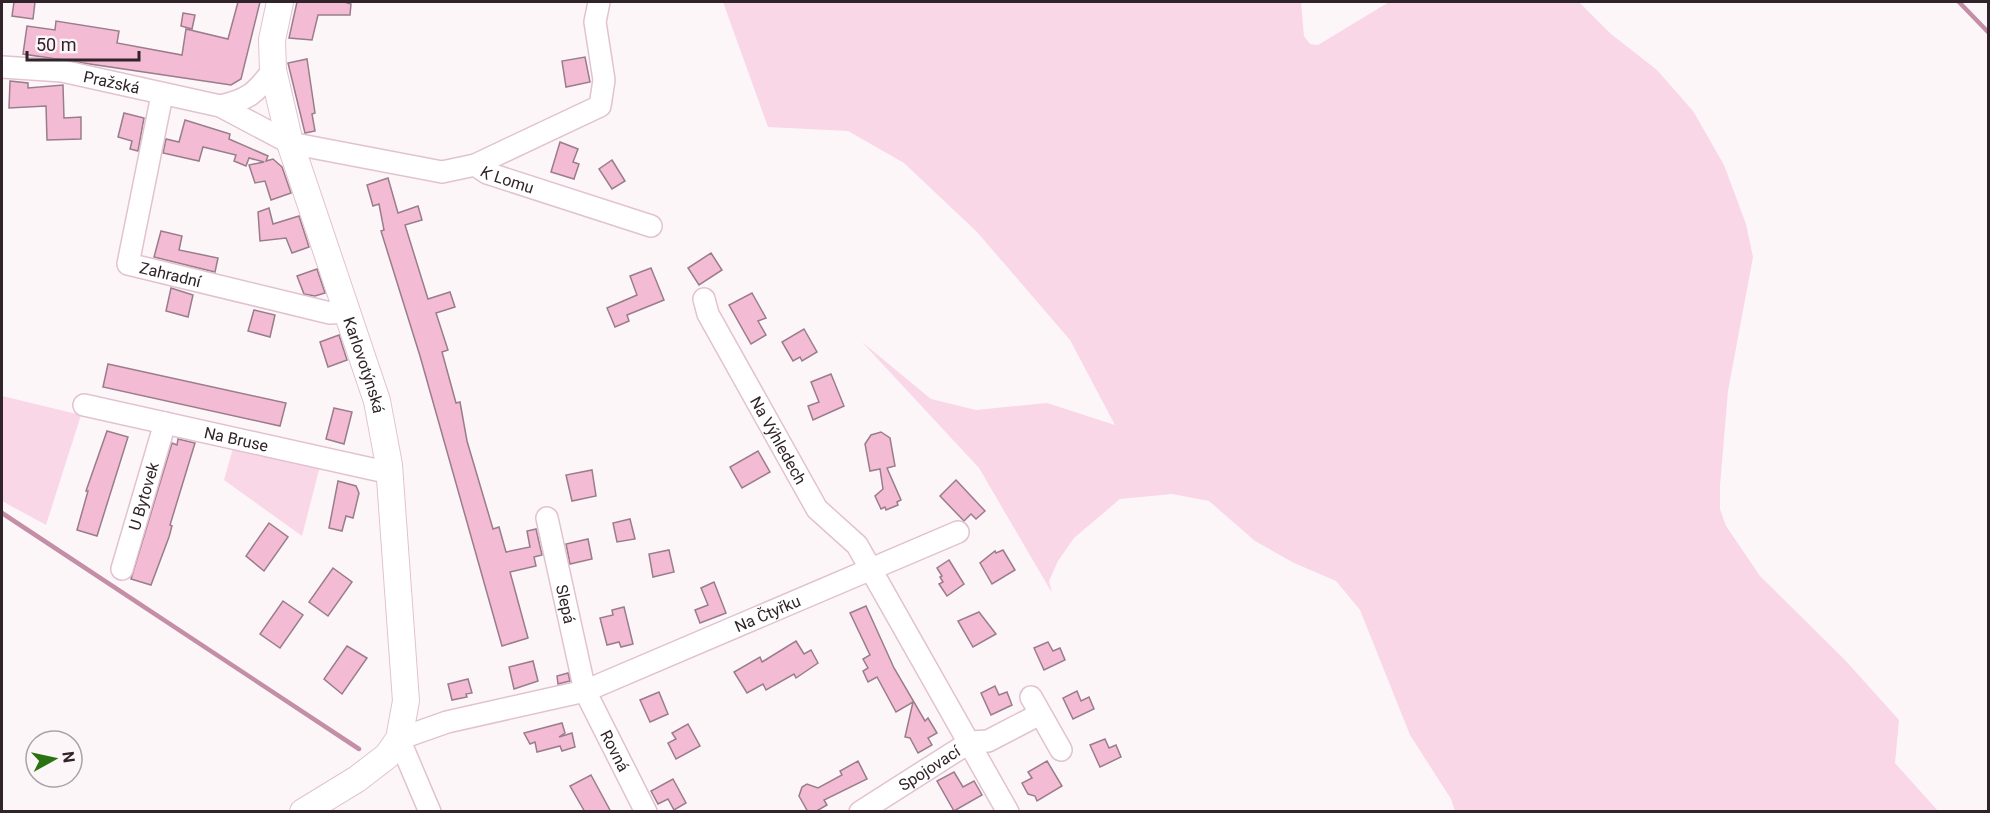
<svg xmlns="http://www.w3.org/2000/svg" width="1990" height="813" font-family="Roboto,sans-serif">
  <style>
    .green { fill: #f9d7e6 }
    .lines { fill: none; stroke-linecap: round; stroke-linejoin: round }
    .stream { stroke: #c38ea6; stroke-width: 4.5 }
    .building { fill: #f3bbd4; stroke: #9a7d8a; stroke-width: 1.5 }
    .minor-casing { stroke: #e2c2d0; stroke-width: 24 }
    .major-casing { stroke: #e2c2d0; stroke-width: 28 }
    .minor { stroke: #fff; stroke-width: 21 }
    .major { stroke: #fff; stroke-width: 26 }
    .labels { text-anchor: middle; stroke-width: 4.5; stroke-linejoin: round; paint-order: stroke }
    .street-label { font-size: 16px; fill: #30242a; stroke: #fdf6f9 }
  </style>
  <rect width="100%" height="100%" fill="#fdf6f9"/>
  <!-- green -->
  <g class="green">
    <polygon points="723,2 1301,2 1304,36 1310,44 1318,45 1389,2 1579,2 1611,34 1657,70 1693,111 1724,165 1746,224 1753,257 1728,391 1720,486 1720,509 1726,526 1760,576 1845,660 1899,720 1895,763 1938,811 1455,811 1451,799 1410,735 1360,610 1336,581 1294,563 1255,541 1209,501 1172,494 1120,499 1074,538 1058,561 1049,581 1052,593 979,468 862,342 931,399 976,410 1047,403 1115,425 1070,340 977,232 904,163 848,131 768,127"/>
    <polygon points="2,396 81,415 46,525 2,501"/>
    <polygon points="234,445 320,466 302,536 224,480"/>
  </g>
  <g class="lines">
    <!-- stream -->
    <g class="stream">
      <polyline points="1959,2 1988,32"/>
      <polyline points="2,513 359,749"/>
    </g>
  </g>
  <!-- building -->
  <g class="building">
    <polygon points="14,2 35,2 33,19 12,16"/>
    <polygon points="238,2 260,2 241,79 231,85 23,54 27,26 55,30 56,21 119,31 117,43 182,55 186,29 228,39"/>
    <polygon points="297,2 344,2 351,4 350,15 318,15 312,40 289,38"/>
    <polygon points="183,13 195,15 192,29 181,26"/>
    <polygon points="585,57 590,82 566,87 562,61"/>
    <polygon points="307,59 315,113 312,114 315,131 305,133 288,63"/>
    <polygon points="10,81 28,83 28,88 63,85 64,118 81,117 81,139 47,140 46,106 9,108"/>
    <polygon points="124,113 144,118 138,151 130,149 132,141 118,137"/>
    <polygon points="185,120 230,134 229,139 268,156 266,161 273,159 282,167 291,193 271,200 265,181 255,183 249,165 264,162 249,158 246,166 234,161 236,155 203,147 199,161 163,153 166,139 179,142"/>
    <polygon points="560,142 578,149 573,162 579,164 574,179 551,172"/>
    <polygon points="612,160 625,181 612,189 599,169"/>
    <polygon points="388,178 398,213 418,206 422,220 405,225 428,299 450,292 455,307 436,313 448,350 442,352 456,403 460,402 467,441 493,529 499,527 506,552 530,547 527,531 536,529 542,555 534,557 536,566 510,572 528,638 502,646 420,356 381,231 384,230 379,204 373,206 367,185"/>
    <polygon points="269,208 273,224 299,216 309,247 292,253 286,238 260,241 258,212"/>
    <polygon points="161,231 182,236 179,250 218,258 215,272 154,257"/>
    <polygon points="711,253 722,270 699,285 688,268"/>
    <polygon points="651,268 664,300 627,315 629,321 615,327 607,308 637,295 630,276"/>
    <polygon points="317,269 325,293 315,296 304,294 297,276"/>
    <polygon points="171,288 193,295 188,317 166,311"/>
    <polygon points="752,293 766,318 758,321 766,335 751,344 729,305"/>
    <polygon points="254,310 275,315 270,337 248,331"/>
    <polygon points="804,329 817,352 802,361 800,357 793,361 782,342"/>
    <polygon points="339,335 347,360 328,367 320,342"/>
    <polygon points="108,364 286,403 280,426 103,387"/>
    <polygon points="831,374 844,406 813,420 808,406 819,402 811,382"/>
    <polygon points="334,408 352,412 344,444 326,439"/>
    <polygon points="107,431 128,437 97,536 77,530 88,491 86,491"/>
    <polygon points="881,432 890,438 895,466 887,468 901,500 897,502 898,505 886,510 885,507 881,509 875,496 883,489 880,469 870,471 865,444 871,435"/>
    <polygon points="178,439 195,443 170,525 172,526 169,537 151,585 131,579 172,443 177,445"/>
    <polygon points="758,451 770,472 742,488 730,467"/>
    <polygon points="592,470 596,496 572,501 566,475"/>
    <polygon points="956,480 985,511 976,519 971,514 964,521 940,496"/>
    <polygon points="338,481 356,486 359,493 353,518 346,516 342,531 329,528"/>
    <polygon points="630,519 635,539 617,542 613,523"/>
    <polygon points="269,523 288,537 264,571 246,556"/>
    <polygon points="588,539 592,559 570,564 566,544"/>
    <polygon points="669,550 674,572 653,577 649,554"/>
    <polygon points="1003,550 1015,570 992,584 980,563 995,551 996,553"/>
    <polygon points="949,560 964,584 947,596 939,584 943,582 940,577 942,576 937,568"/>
    <polygon points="333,568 352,582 328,616 309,602"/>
    <polygon points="714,582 726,613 700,623 695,610 708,605 701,588"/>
    <polygon points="283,601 303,615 280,648 260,634"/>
    <polygon points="866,606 894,668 925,721 928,718 937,733 928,738 932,745 918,753 910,738 905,737 913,702 896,712 877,677 868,682 863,671 868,668 863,659 870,655 850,613"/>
    <polygon points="624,607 633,644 621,647 619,642 607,645 600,618 613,615 612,610"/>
    <polygon points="979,612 996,634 973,647 958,621"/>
    <polygon points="796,641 804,654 811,650 818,663 796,678 794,674 766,690 763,684 747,693 734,672 760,657 762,662"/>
    <polygon points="1048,642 1053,651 1060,648 1065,660 1044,670 1034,648"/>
    <polygon points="347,646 367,658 342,694 324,679"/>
    <polygon points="533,661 538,681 514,689 509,667"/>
    <polygon points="568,673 570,681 558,684 557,676"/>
    <polygon points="468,679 472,693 466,694 467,697 452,700 448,684"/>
    <polygon points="995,686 999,695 1007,692 1012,705 991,715 981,693"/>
    <polygon points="1077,691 1081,701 1089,697 1094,709 1073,719 1063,698"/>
    <polygon points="659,692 668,714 650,722 640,700"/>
    <polygon points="562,723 565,733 559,737 572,733 575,747 562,751 560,746 537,752 535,742 530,744 524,733"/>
    <polygon points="688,724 700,746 676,759 668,743 676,739 672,733"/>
    <polygon points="1105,739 1109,748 1116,745 1121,757 1100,767 1090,745"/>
    <polygon points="858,761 867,779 824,800 827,805 815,812 808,812 799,796 802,787 807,784 818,788 842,775 840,771"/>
    <polygon points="1047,761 1062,786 1037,801 1035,796 1028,794 1022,783 1032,778 1028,772"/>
    <polygon points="954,772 963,787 974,781 982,795 954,811 937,781"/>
    <polygon points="591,775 611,812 585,812 570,786"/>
    <polygon points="673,779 686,803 674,810 668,799 658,804 651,791"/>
  </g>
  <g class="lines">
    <!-- minor casing -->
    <g class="minor-casing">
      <g id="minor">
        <path id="s1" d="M2 67 62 71 220 106 290 143 442 172 475 165 600 106 604 80 595 22 599 2"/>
        <path id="s2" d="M162 95 128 264 330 313 347 312"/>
        <path d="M220 106C248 100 256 93 273 70"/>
        <path id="s3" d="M475 165 487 173 651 226"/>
        <path id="s4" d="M704 299 708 314 817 509 857 545 1008 812"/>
        <path id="s5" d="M84 405 390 473"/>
        <path id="s6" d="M547 518 585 691 646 812"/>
        <path id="s7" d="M122 569 165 423"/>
        <polyline points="1031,697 1061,750"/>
        <path id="s8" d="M430 812 399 739 447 722 585 691 958 532"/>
        <path id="s9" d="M860 812 970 742 988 741 1040 714"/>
      </g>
    </g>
    <!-- major casing -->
    <g class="major-casing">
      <g id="major">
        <path id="s10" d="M280 2 272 40 273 70 290 143 377 401 389 465 406 701 399 739 387 756 357 779 303 812"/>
      </g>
    </g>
    <!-- minor -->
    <use href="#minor" class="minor"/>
    <!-- major -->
    <use href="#major" class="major"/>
  </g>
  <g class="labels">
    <!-- street labels -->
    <g class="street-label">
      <text dy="6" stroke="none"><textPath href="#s1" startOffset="111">Pražská</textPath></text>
      <text dy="6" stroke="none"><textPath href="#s3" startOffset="36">K Lomu</textPath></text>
      <text dy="6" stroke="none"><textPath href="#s2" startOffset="216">Zahradní</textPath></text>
      <text dy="6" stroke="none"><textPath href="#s10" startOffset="378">Karlovotýnská</textPath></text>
      <text dy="6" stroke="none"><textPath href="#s5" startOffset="156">Na Bruse</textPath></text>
      <text dy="6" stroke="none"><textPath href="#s4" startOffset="160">Na Výhledech</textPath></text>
      <text dy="6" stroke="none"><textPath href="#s7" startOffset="76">U Bytovek</textPath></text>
      <text dy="6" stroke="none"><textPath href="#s6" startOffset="88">Slepá</textPath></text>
      <text dy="6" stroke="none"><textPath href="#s8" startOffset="470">Na Čtyřku</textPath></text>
      <text dy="6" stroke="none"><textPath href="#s6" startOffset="244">Rovná</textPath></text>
      <text dy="6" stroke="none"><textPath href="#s9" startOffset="82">Spojovací</textPath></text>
    </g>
  </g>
  <!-- border -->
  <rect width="1990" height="813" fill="none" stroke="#30242a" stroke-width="6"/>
  <!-- north arrow -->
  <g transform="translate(54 759) rotate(82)"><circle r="28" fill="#fdf6f9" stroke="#aba2a6" stroke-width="1.5"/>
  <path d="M0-4.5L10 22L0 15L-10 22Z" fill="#2a7212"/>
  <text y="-9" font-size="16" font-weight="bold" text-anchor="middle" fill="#30242a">N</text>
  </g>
  <!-- scale -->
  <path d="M27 51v9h112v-9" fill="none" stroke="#30242a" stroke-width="3"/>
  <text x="36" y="51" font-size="18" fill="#30242a" stroke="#fdf6f9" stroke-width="4.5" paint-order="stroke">50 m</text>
</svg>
